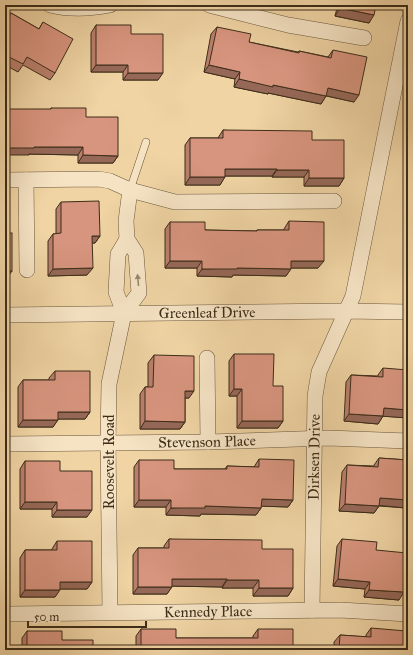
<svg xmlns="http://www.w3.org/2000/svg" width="413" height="655" font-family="'IM FELL Great Primer',serif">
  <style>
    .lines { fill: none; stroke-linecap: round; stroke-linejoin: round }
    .lane-casing { stroke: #6a573c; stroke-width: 8 }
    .street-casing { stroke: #6a573c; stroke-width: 16 }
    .lane { stroke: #f5e3c4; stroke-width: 7 }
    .street { stroke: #f5e3c4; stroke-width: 15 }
    .wall { fill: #b97f6c; stroke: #3d2d19 }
    .shaded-wall { fill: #966858; stroke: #3d2d19 }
    .building { fill: #d7947e; stroke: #3d2d19 }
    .oneway { fill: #99886e }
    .labels { text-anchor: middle; stroke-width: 3; stroke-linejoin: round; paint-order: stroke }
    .street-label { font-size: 15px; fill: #3d2d19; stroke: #f5e3c4 }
  </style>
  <rect width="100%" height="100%" fill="#f0d4a4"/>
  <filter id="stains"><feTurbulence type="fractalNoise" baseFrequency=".005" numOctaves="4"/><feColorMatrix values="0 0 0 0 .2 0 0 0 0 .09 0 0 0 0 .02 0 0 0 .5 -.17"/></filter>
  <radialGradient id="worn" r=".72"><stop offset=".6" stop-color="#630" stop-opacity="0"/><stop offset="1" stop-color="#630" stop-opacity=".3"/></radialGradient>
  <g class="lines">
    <!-- lane casing -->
    <g class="lane-casing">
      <polyline id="lane" points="130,190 146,142"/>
    </g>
    <!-- street casing -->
    <g class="street-casing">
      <g id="street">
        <path d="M50 5C70 10 90 9 110 5"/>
        <polyline points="209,5 288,25 364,38"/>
        <polyline points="5,180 99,179 110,181 130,190 175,202 334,201"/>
        <polyline points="26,180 27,270"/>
        <polyline points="124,313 116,292 118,254 127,239"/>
        <path id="s1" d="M5 315 346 311 408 312"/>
        <polyline points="207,358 208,442"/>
        <path id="s2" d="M6 444 208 442 328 438 408 441"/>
        <path id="s3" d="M312 610 315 396 319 372 353 296 408 21"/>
        <polyline points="110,612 108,443 109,384 124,313 139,293 136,253 127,239 126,221 130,190"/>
        <path id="s4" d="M9 614 340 610 408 614"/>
      </g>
    </g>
    <!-- lane -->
    <use href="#lane" class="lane"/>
    <!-- street -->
    <use href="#street" class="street"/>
  </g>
  <!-- wall -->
  <g class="wall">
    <polygon points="324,5 376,5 369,23 335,16 337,8"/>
    <polygon points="11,13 39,29 43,22 55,73 50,80 23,65 18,72 5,65 5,22"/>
    <polygon points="96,25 131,34 158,80 123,80 123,72 91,72 91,33"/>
    <polygon points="217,27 249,42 298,52 299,51 328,57 333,50 354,102 326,96 321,104 268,93 268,94 234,87 235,79 204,72 211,34"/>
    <polygon points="51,108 86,117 118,156 113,163 78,163 78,155 29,154 29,155"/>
    <polygon points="223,130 312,140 344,178 339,186 304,186 304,177 272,177 272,176 225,176 220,185 185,185 185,145 190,138 218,138"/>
    <polygon points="61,202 100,236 95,243 92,243 87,275 48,276 48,241 53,234 56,234 56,209"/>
    <polygon points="289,221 318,268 291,268 286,276 233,275 232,277 197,276 197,268 165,268 165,229 170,222 205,230 256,231 257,230 284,230 284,229"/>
    <polygon points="234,354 283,421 278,428 237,428 237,396 229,396 229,361"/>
    <polygon points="154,355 189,398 185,398 185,422 180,429 140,429 140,394 145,387 148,387 148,363"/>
    <polygon points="383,368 408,418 383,416 378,424 344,421 346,382 351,375 378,376 378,375"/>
    <polygon points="55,371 90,412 85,419 58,419 53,427 18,427 18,387 23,380 49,380 49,378"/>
    <polygon points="379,458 408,460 408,505 406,508 379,506 374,513 339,511 342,472 347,465 374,466 374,465"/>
    <polygon points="259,459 293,500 288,507 261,506 261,508 256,515 201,514 200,516 166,515 166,507 134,507 134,467 139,460 174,469 225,469 227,466 254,467"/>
    <polygon points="25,461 60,471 87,517 52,517 52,509 20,509 20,469"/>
    <polygon points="169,539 262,549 293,588 288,596 253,596 253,588 222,588 222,587 172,586 167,594 133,594 133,555 138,548 164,548 164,546"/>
    <polygon points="342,539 376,550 399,600 364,597 365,589 333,586 337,546"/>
    <polygon points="57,541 92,582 87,589 60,589 55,597 20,597 20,558 25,550 52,550 52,549"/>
    <polygon points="371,628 405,650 334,650 334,642 340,635 366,637 366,635"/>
    <polygon points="141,629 176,638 253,638 253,636 258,629 293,650 136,650 136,636"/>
    <polygon points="27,631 62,640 93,650 22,650 22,638"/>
  </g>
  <!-- shaded-wall -->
  <g class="shaded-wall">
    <polygon points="324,5 339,5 337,8"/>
    <polygon points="340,8 374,15 369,23 335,16"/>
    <polygon points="96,65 128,65 123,72 91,72"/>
    <polygon points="209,65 240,72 235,79 204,72"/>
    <polygon points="128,73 163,73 158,80 123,80"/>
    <polygon points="239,79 273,85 326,96 321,104 268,93 268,94 234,87"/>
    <polygon points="328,88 359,95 354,102 323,95"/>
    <polygon points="34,147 83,147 78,155 29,154 29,155 5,155 5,148"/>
    <polygon points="83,155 118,156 113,163 78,163"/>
    <polygon points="225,169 277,169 272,176 220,176"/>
    <polygon points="277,170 309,170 304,177 272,177"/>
    <polygon points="190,177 225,177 220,185 185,185"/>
    <polygon points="309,178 344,178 339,186 304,186"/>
    <polygon points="92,236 100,236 95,243 87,243"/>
    <polygon points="170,261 202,261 197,268 165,268"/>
    <polygon points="291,261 324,261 318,268 286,268"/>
    <polygon points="93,268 87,275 48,276 53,269"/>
    <polygon points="237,268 291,269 286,276 233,275 232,277 197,276 202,269"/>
    <polygon points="5,271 12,271 7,278 5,278"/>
    <polygon points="234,389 242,389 237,396 229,396"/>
    <polygon points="185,391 194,391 189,398 180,398"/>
    <polygon points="384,408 408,410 408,418 379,416"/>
    <polygon points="58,412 90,412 85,419 53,419"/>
    <polygon points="349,414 383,416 378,424 344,421"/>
    <polygon points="23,420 58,420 53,427 18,427"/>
    <polygon points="145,421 185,422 180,429 140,429"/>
    <polygon points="242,421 283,421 278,428 237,428"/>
    <polygon points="380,498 408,500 408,505 406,508 375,505"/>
    <polygon points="262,499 293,500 288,507 256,506"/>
    <polygon points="139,500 171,500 166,507 134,507"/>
    <polygon points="25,502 57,502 52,509 20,509"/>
    <polygon points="345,504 379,506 374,513 339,511"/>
    <polygon points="205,506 261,508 256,515 201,514 200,516 166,515 171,508"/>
    <polygon points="57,510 92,510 87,517 52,517"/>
    <polygon points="172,579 227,579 222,587 167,586"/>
    <polygon points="338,579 370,582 365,589 333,586"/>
    <polygon points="227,580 259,580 253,588 222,588"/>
    <polygon points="60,582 92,582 87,589 55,589"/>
    <polygon points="138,587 172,587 167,594 133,594"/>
    <polygon points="259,588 293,588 288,596 253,596"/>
    <polygon points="25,590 60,590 55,597 20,597"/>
    <polygon points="369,590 404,592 399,600 364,597"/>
  </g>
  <!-- building -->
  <g class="building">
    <polygon points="341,5 376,5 374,15 340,8"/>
    <polygon points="11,13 39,29 43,22 73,39 55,73 27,57 23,64 5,55 5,24"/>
    <polygon points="96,25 131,25 131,34 163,34 163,73 128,73 128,65 96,65"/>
    <polygon points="217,27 251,34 249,42 299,53 299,51 331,58 333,50 367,57 359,95 328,88 326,96 273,85 273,87 239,79 240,72 209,65"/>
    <polygon points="51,108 86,108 86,117 118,117 118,156 83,155 83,147 34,147 34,148 5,148 5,109 51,109"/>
    <polygon points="223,130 312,131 312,140 344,140 344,178 309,178 309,170 277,170 277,169 225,169 225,177 190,177 190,138 223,138"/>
    <polygon points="99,201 100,236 92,236 93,268 53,269 53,234 61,233 61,202"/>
    <polygon points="289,221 324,222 324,261 291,261 291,269 237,268 237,269 202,269 202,261 170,261 170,222 205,222 205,230 257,231 257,230 289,230"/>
    <rect x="5" y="233" width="7" height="38"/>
    <polygon points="234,354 274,354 273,386 283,386 283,421 242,421 242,389 234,389"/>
    <polygon points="154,355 194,356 194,391 185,391 185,422 145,421 145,387 153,387"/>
    <polygon points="383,368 408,370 408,410 384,408 383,416 349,414 351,375 383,377"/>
    <polygon points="55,371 90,371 90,412 58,412 58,420 23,420 23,380 55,380"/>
    <polygon points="379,458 408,460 408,500 380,498 379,506 345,504 347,465 378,467"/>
    <polygon points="259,459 294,460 293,500 262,499 261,508 205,506 205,508 171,508 171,500 139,500 139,460 174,460 174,469 227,469 227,466 259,467"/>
    <polygon points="25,461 60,461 60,471 92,471 92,510 57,510 57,502 25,502"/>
    <polygon points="169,539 262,540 262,549 293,549 293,588 259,588 259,580 227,580 227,579 172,579 172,587 138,587 138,548 169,548"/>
    <polygon points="342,539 377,542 376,550 407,553 404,592 369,590 370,582 338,579"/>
    <polygon points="57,541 92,541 92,582 60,582 60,590 25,590 25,550 57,550"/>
    <polygon points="371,628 406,631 405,650 339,650 340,635 371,637"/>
    <polygon points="141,629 176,629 176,638 258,638 258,629 293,629 293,650 141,650"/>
    <polygon points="27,631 62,631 62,640 93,640 93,650 27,650"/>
  </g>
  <!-- one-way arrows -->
  <defs><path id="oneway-solid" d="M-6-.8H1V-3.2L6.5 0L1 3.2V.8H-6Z"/></defs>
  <use class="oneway" href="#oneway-solid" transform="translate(138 280) rotate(-95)"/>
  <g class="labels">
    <!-- street labels -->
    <g class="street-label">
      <text dy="5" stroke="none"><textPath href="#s1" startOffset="202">Greenleaf Drive</textPath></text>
      <text dy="5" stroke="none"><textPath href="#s2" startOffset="201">Stevenson Place</textPath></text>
      <text dy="5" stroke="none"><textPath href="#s3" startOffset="153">Dirksen Drive</textPath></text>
      <text transform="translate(109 462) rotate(-90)" y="5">Roosevelt Road</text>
      <text dy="5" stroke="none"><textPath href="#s4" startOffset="199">Kennedy Place</textPath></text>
    </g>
  </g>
  <!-- margin -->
  <rect width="413" height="655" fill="none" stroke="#f0d4a4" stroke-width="20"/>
  <rect x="6" y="6" width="401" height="643" fill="none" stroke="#3d2d19" stroke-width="2"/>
  <rect x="10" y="10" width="393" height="635" fill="none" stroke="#3d2d19"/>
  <!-- scale -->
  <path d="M28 621v6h118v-6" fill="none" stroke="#3d2d19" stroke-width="2"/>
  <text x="34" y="621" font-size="12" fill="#3d2d19" stroke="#f5e3c4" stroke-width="3" paint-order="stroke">50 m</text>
  <rect width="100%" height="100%" filter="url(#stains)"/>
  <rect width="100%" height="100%" fill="url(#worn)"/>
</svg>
